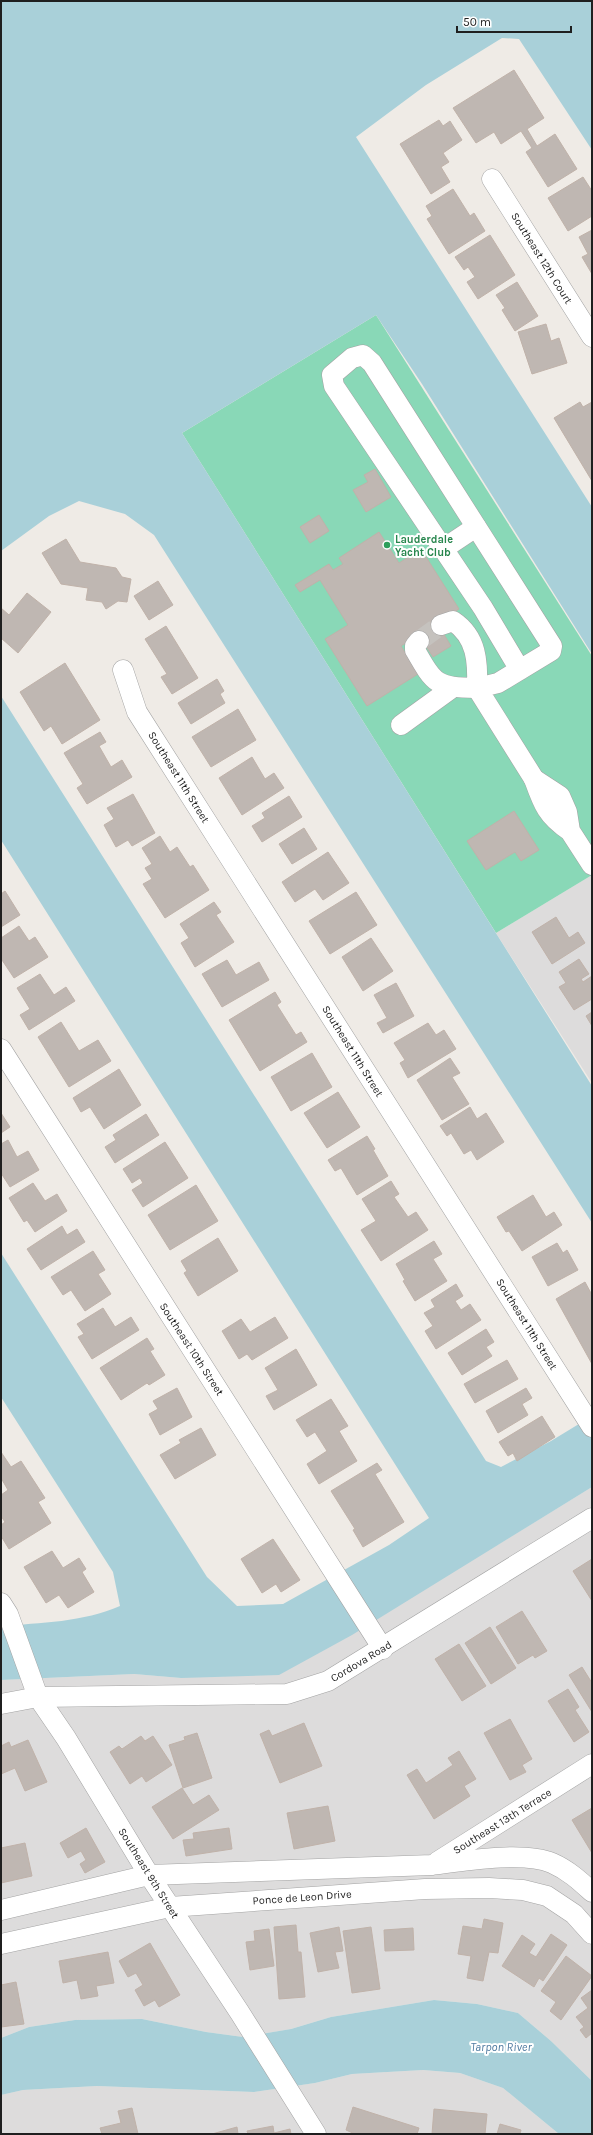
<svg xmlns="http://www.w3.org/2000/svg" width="593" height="2135" font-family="Karla,sans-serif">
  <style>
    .residential { fill: #dddcdc }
    .pitch { fill: #89d8b7 }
    .water { fill: #a9d0d9 }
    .building { fill: #bfb7b2; stroke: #c0b2a9 }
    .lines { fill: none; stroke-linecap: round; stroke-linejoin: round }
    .minor-tunnel { stroke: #c5c2be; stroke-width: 20; stroke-dasharray: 20 10; stroke-linecap: butt }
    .minor-casing { stroke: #a3a3a3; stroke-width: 21 }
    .minor { stroke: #fff; stroke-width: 20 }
    .leisure-dot { fill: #2e9e5b; stroke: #fff; stroke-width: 1.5 }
    .labels { text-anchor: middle; stroke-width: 4; stroke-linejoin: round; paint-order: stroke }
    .street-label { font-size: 11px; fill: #1f1f1f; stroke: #fff }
    .leisure-label { font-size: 11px; font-weight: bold; fill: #27864d; stroke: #fff; text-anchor: start }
    .water-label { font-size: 12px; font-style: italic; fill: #4f7aa0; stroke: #fff }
  </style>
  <rect width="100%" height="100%" fill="#efebe6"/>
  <!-- residential -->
  <g class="residential">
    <polygon points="592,875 592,1083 496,933"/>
    <polygon points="592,1487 592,2081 551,2041 518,2013 477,2004 434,2000 331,2017 291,2029 243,2037 206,2032 142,2019 75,2020 29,2027 1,2038 1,1680 134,1674 181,1678 499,1544"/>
    <polygon points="423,2070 460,2073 503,2088 559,2134 1,2134 1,2095 23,2090 97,2086 254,2092 315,2083 352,2074"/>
  </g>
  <!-- pitch -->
  <polygon class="pitch" points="376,315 592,656 592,875 496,933 182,433"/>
  <!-- water -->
  <g class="water">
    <polygon points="1,1 592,1 592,150 519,39 502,38 426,85 356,137 592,507 592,654 422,384 376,315 182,433 592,1086 592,1223 154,535 125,514 79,501 49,516 1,551"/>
    <path d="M1 696 486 1461 501 1467 551 1441 592 1416V1487L352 1635 279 1675 181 1678 134 1674 1 1680V1626C40 1623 84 1622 120 1606L113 1572 1 1397V1253L207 1577 237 1606 283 1604 389 1545 429 1518 1 840Z"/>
    <polygon points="434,2000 477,2004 518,2013 551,2041 592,2081 592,2134 559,2134 503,2088 460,2073 423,2070 352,2074 315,2083 254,2092 97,2086 23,2090 1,2095 1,2038 29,2027 75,2020 142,2019 206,2032 243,2037 291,2029 331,2017"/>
  </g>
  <!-- building -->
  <g class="building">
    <polygon points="514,70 544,118 527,129 537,146 555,134 577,169 548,187 526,152 532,148 521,131 501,144 494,132 476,143 453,108"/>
    <polygon points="439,120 443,126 450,121 462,140 443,153 449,162 441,167 450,182 431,194 400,144"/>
    <polygon points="583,177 592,191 592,216 568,231 548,198"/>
    <polygon points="453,189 470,216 474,213 485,231 449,254 427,219 432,216 426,206"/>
    <polygon points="592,230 592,274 582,257 588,254 579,237"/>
    <polygon points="490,235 515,275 478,299 467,282 475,277 468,267 464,270 455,257"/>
    <polygon points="517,282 538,316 515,331 502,310 505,308 496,295"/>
    <polygon points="546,324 551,341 559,338 567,363 532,374 518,332"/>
    <polygon points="580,402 583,407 592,402 592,481 554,418"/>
    <polygon points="375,469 391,497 366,512 353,490 368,482 364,475"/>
    <polygon points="319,515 329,531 310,543 300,527"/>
    <polygon points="379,532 399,563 421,549 459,609 437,623 451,646 433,657 419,635 401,646 418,674 367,706 325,639 348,625 320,580 300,592 295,585 329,564 333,570 343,564 339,558"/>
    <polygon points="66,539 80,562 116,568 122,577 131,579 127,602 118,601 106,609 102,602 86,600 88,588 61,584 42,553"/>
    <polygon points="158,581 173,605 149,620 134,596"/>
    <polygon points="27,593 51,612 18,653 1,638 1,608 9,615"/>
    <polygon points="166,626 198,678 172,694 161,677 167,674 145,639"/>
    <polygon points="65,663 100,720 62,744 51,726 44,731 20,692"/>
    <polygon points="217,679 224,691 220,694 225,703 191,724 178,703"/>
    <polygon points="238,709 256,740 211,767 192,737"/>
    <polygon points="100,732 106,742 99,746 111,767 122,760 132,777 87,804 77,788 83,784 64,753"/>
    <polygon points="252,757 265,779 274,773 284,788 242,815 219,778"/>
    <polygon points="133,794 155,833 132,846 128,840 116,847 104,825 114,819 107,808"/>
    <polygon points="289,796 302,817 262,842 252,826 265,818 262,813"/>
    <polygon points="514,811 539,850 521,861 515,852 486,870 467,841"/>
    <polygon points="304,828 317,849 292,864 279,844"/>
    <polygon points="160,836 170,852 177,847 190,867 193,865 209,890 165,918 143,884 152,879 145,868 152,864 142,848"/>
    <polygon points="328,852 349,883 323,900 315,889 295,902 282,882"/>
    <polygon points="5,891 20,915 1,927 1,894"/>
    <polygon points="356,892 377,925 330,954 309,921"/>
    <polygon points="214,902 221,912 216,915 234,942 195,967 181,943 189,938 180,924"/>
    <polygon points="556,917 569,938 578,932 585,943 552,964 532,932"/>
    <polygon points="19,926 29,941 35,937 48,957 14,978 2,960 1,961 1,938"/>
    <polygon points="371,938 393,971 363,991 342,957"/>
    <polygon points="579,959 589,974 581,979 583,982 592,976 592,999 574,1010 559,987 566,983 559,972"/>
    <polygon points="227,960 236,975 259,962 269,980 222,1007 202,974"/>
    <polygon points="40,974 54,995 66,987 75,1001 29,1030 20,1015 30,1009 17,988"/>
    <polygon points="396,983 414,1016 383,1033 377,1023 387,1018 374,995"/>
    <polygon points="275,992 281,1002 277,1005 296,1035 301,1032 307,1042 260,1071 229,1020"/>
    <polygon points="592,1012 592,1026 586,1016"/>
    <polygon points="61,1022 79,1051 98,1040 111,1061 69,1087 38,1037"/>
    <polygon points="428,1023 436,1035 444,1030 456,1049 408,1078 400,1063 405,1060 394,1043"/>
    <polygon points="312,1053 332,1087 291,1111 271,1077"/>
    <polygon points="450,1058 460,1073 452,1077 469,1104 442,1120 417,1080"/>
    <polygon points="119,1069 141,1105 104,1129 90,1107 81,1112 73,1098"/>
    <polygon points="338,1092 360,1127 327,1148 304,1113"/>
    <polygon points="470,1107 477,1119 486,1113 504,1142 477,1160 471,1150 464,1154 451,1133 447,1136 440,1126"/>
    <polygon points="1,1113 10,1127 1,1133"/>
    <polygon points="146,1114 159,1135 115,1163 105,1147 116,1140 113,1135"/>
    <polygon points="367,1136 375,1149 373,1150 388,1176 357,1195 341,1168 335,1171 328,1160"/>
    <polygon points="8,1140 17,1157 28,1151 39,1170 10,1187 1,1173 1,1144"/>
    <polygon points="165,1142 188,1178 143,1207 132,1190 143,1183 140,1178 132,1183 123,1169"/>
    <polygon points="391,1181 399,1194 394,1197 408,1217 416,1212 428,1230 381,1261 361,1230 376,1221 362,1199"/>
    <polygon points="33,1183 45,1201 57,1194 67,1211 35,1232 27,1220 24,1222 9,1198"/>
    <polygon points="196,1185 218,1221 170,1250 148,1215"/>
    <polygon points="533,1195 546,1217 554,1212 562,1225 522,1251 509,1231 506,1232 497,1217"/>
    <polygon points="62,1226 67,1235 77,1229 85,1242 41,1270 27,1249"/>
    <polygon points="218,1238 238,1271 198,1296 184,1273 187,1271 181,1261"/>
    <polygon points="434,1241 442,1254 433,1259 447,1281 415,1301 403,1281 405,1280 396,1264"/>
    <polygon points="557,1243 563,1253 567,1250 578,1270 548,1286 532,1257"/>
    <polygon points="93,1251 105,1270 98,1274 111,1294 85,1311 71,1290 63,1295 51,1277"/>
    <polygon points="585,1282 592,1295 592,1364 556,1299"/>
    <polygon points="456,1284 463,1296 455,1301 461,1310 470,1304 481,1320 436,1349 425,1331 433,1326 424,1313 435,1307 431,1300"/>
    <polygon points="103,1308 115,1327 131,1317 139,1330 92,1359 78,1337 84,1334 77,1324"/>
    <polygon points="275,1317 288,1338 252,1360 247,1354 239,1359 222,1331 241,1319 250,1332"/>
    <polygon points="486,1329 494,1342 486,1347 492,1356 462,1375 448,1353"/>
    <polygon points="147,1338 154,1349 150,1351 165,1375 149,1385 147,1383 121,1400 100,1368"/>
    <polygon points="296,1349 317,1385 274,1410 266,1396 278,1390 265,1368"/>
    <polygon points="507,1360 518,1379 475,1403 464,1384"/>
    <polygon points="177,1388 192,1417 160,1435 149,1414 158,1409 153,1401"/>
    <polygon points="526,1388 532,1398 522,1404 528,1415 498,1433 486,1411"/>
    <polygon points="331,1399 348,1426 339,1431 357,1461 319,1484 307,1464 327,1451 315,1432 307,1437 296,1420"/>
    <polygon points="542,1416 555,1437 517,1461 513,1453 508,1456 499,1442"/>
    <polygon points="201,1428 216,1455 175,1479 160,1455 181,1443 179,1440"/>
    <polygon points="1,1452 11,1467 21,1461 45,1498 38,1502 51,1523 9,1549 1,1536 1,1525 5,1522 1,1516 1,1495 8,1490 1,1478"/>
    <polygon points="377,1463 382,1470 375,1474 404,1522 363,1547 353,1530 355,1529 331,1491"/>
    <polygon points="273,1539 300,1580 281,1592 276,1584 262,1593 241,1559"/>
    <polygon points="52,1551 63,1568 79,1558 86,1569 82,1572 94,1592 68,1608 59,1595 46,1603 24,1567"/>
    <polygon points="592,1559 592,1601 573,1571"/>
    <polygon points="522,1611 547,1651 535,1658 533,1655 518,1664 496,1627"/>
    <polygon points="490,1627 516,1668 491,1684 465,1643"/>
    <polygon points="459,1644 486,1686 462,1701 435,1659"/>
    <polygon points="582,1667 592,1683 592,1712 569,1675"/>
    <polygon points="568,1689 579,1707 575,1710 589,1732 574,1742 548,1701"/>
    <polygon points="510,1719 532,1759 522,1765 526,1772 510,1780 484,1733"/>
    <polygon points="304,1723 322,1766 280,1783 260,1734 269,1730 272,1736"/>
    <polygon points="197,1733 212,1778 183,1788 169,1745 185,1740 184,1737"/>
    <polygon points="141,1736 145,1741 153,1736 172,1765 146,1782 142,1776 130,1784 110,1752 119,1746 122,1749"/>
    <polygon points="28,1740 47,1782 25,1791 15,1768 1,1774 1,1746 9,1742 11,1747"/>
    <polygon points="459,1751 476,1779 464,1786 470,1796 434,1819 407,1775 417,1769 426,1783 453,1765 448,1758"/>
    <polygon points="182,1788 193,1805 209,1795 219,1810 173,1839 152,1807"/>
    <polygon points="328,1806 335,1841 294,1849 287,1813"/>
    <polygon points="592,1808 592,1853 572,1820"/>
    <polygon points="86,1828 105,1862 85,1873 80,1864 86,1860 81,1851 68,1858 60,1843"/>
    <polygon points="229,1828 232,1849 186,1856 183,1840 194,1839 193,1833"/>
    <polygon points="25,1843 32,1876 1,1883 1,1848"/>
    <polygon points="484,1919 503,1923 498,1953 489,1952 483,1981 467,1978 471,1956 458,1954 463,1926 482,1929"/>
    <polygon points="296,1925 298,1952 301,1952 305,1997 279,1999 274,1927"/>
    <polygon points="339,1927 343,1951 335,1952 339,1968 318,1972 310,1933"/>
    <polygon points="371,1927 380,1989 352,1993 343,1931"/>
    <polygon points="413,1928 414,1950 385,1951 384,1930"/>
    <polygon points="269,1929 274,1966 250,1970 246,1942 255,1941 254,1931"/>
    <polygon points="551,1934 567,1945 543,1981 539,1978 534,1987 502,1966 522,1935 535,1944 529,1953 536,1957"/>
    <polygon points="150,1943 180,1995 159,2007 155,2000 144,2006 135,1990 143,1985 136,1973 128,1977 119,1961"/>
    <polygon points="108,1952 114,1983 96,1986 98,1996 81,1999 77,1980 63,1983 59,1961"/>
    <polygon points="566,1956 592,1976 561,2020 550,2011 556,2002 541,1991"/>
    <polygon points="16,1982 24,2024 1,2027 1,1985"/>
    <polygon points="592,1990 592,2033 586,2038 580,2030 584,2027 576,2017 588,2008 581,1998"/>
    <polygon points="353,2107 419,2128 417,2134 355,2134 346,2130"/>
    <polygon points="132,2108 138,2134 102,2134 100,2128 121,2123 118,2111"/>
    <polygon points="434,2109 487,2114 485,2134 432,2134"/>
    <polygon points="500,2124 521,2130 520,2134 497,2134"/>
    <polygon points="273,2126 274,2133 290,2129 291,2134 248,2134 247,2131"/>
    <polygon points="237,2127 238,2134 212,2134"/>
  </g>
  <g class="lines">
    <!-- minor-tunnel -->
    <polyline class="minor-tunnel" points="419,641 441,625"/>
    <!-- minor casing -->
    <g class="minor-casing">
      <g id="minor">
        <polyline points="492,179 592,337"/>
        <polyline points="443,549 476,527"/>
        <path d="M419 641 415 646V650C435 685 436 687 477 688 478 662 477 637 453 621L441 625"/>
        <polyline points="123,670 137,712 592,1427"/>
        <polyline points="520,670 483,608 334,386 332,375 352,358 363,355 372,363 552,646 551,651 498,683 477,688 534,779"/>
        <polyline points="401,725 452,688"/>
        <path d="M570 831C547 816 543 804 534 779L560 796 567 812 570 831 592 865"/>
        <polyline points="1,1049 383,1649"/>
        <polyline points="1,1603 8,1614 38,1697 66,1738 149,1875 240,2013 316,2134"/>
        <polyline points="1,1704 38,1697 287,1694 328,1681 592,1518"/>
        <polyline points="437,1862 592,1764"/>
        <path d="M1 1910 149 1875 432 1865C463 1861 524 1851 552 1863 568 1870 580 1881 592 1892"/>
        <polyline points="1,1944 170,1907 425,1889 489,1888 523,1890 547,1896 574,1914 592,1934"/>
      </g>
    </g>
    <!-- minor -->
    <use href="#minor" class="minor"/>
  </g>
  <!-- markers -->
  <circle class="leisure-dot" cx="387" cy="545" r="4"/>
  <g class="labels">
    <!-- street labels -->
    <g class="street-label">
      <text transform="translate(542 258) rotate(58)" y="4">Southeast 12th Court</text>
      <text transform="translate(179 777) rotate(58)" y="4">Southeast 11th Street</text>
      <text transform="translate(353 1051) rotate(58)" y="4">Southeast 11th Street</text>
      <text transform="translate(527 1324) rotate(58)" y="4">Southeast 11th Street</text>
      <text transform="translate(192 1349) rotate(57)" y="4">Southeast 10th Street</text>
      <text transform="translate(361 1661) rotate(-31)" y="4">Cordova Road</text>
      <text transform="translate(502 1821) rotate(-32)" y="4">Southeast 13th Terrace</text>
      <text transform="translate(149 1873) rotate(58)" y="4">Southeast 9th Street</text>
      <text transform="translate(302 1897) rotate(-4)" y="4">Ponce de Leon Drive</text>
    </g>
    <!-- leisure labels -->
    <g class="leisure-label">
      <text x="395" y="543">Lauderdale<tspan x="395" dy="13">Yacht Club</tspan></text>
    </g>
    <!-- water labels -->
    <g class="water-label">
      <text x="501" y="2051">Tarpon River</text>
    </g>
  </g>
  <!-- border -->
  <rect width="593" height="2135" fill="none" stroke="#1f1f1f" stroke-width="4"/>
  <!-- scale -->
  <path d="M457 26v6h114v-6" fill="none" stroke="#1f1f1f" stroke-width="2"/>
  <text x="463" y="26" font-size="12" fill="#1f1f1f" stroke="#ffffff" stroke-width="3" paint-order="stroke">50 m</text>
</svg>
